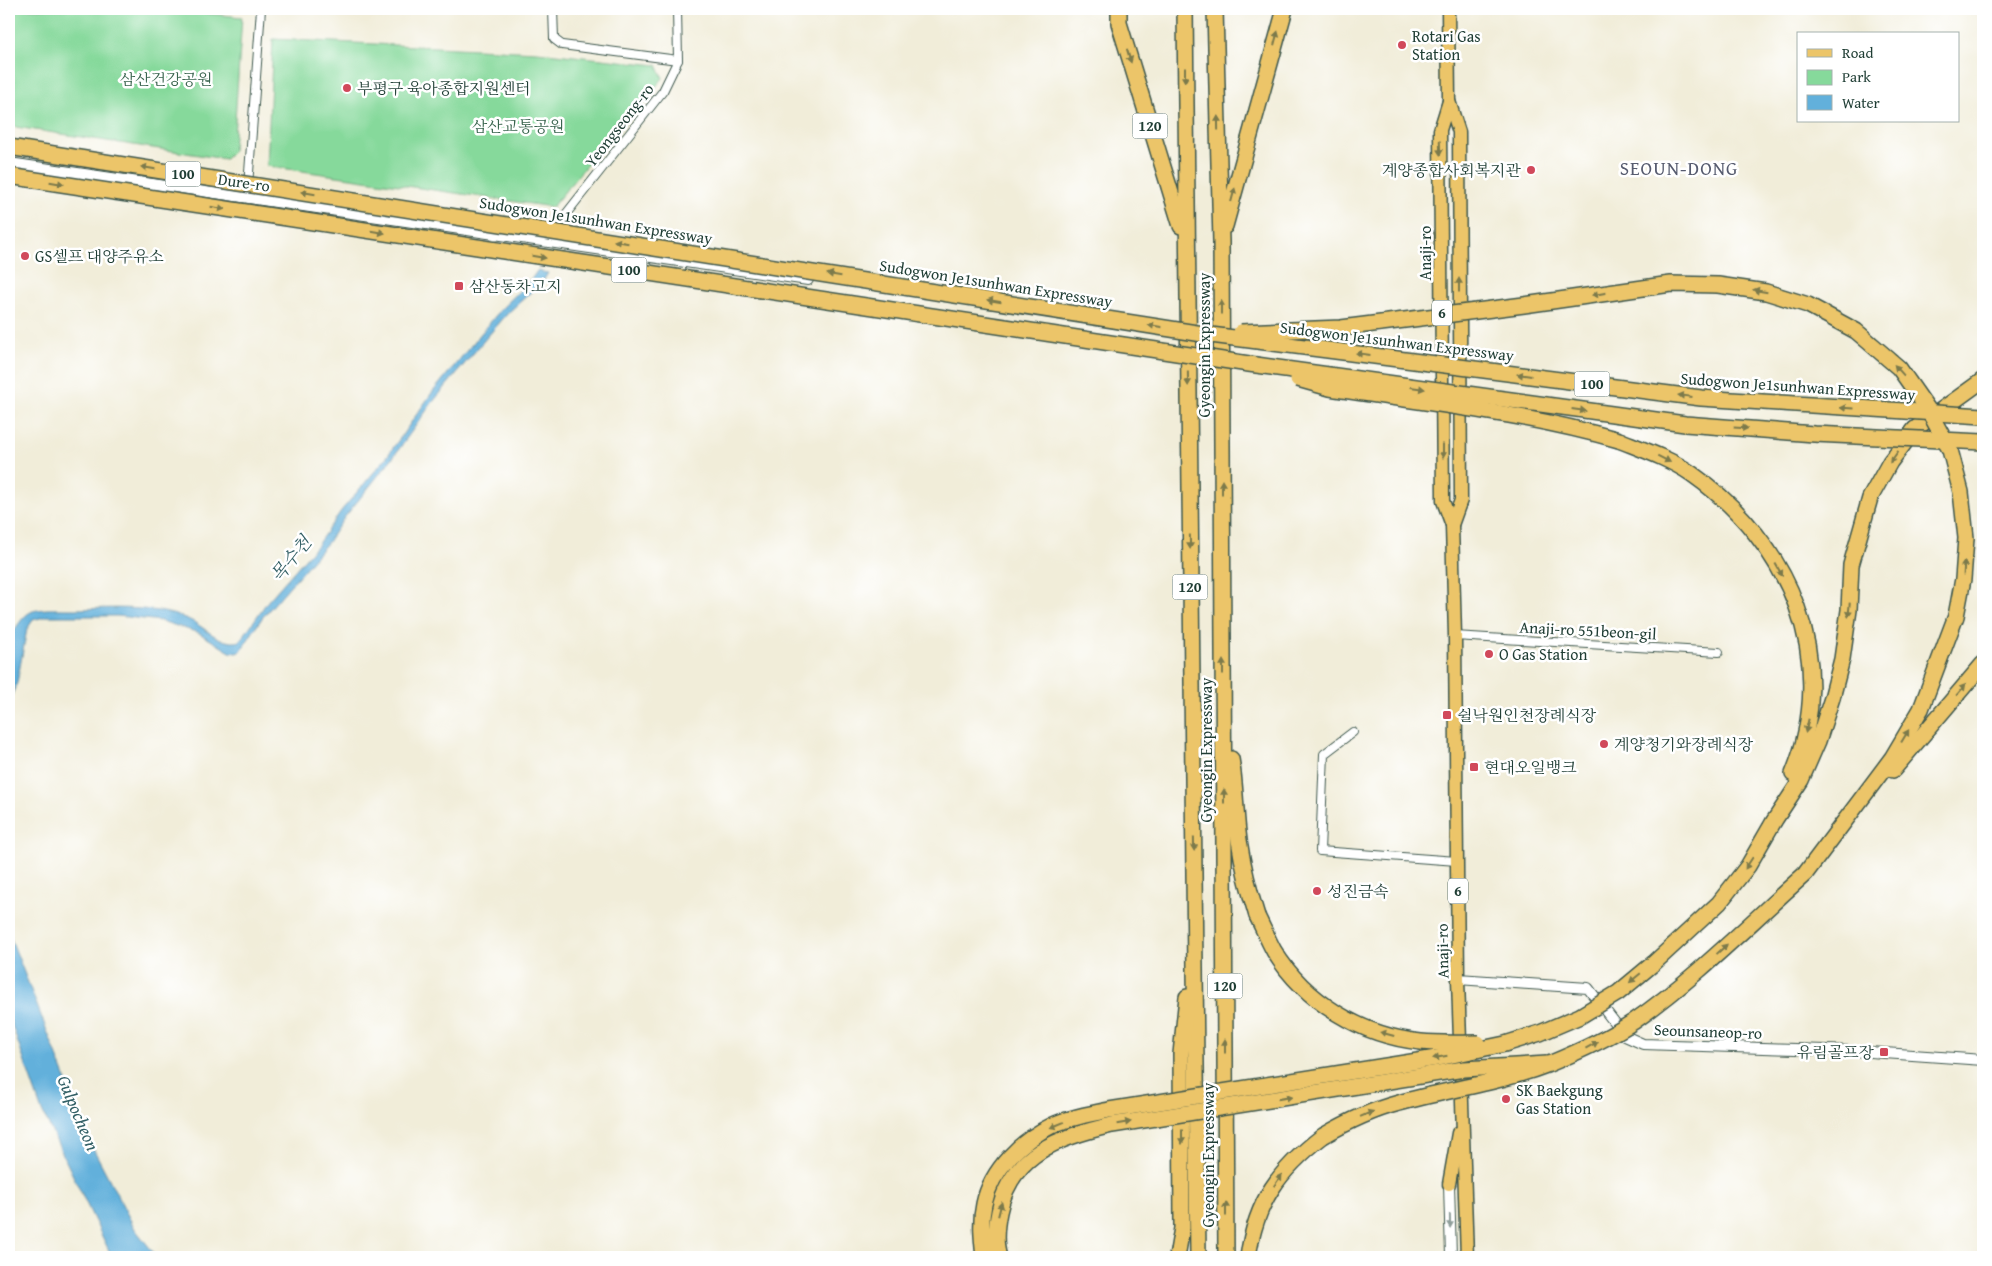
<svg xmlns="http://www.w3.org/2000/svg" width="1992" height="1266" font-family="'Gentium Book Plus','Noto Serif KR',serif">
  <style>
    .green { fill: #86d99b; stroke: #528b68 }
    .water { fill: #62b0db; stroke: #407688 }
    .lines { fill: none; stroke-linecap: round; stroke-linejoin: round }
    .minor-casing { stroke: #3e574d; stroke-width: 10 }
    .tertiary-casing { stroke: #3e574d; stroke-width: 12 }
    .primary-casing { stroke: #3e574d; stroke-width: 15 }
    .motorway-casing { stroke: #3e574d; stroke-width: 18 }
    .minor { stroke: #fff; stroke-width: 8 }
    .tertiary { stroke: #fff; stroke-width: 10 }
    .primary { stroke: #ecc569; stroke-width: 12 }
    .motorway { stroke: #ecc569; stroke-width: 15 }
    .motorway-bridge-casing { stroke: #3e574d; stroke-width: 18; stroke-linecap: butt }
    .motorway-bridge { stroke: #ecc569; stroke-width: 15 }
    .oneway { fill: #7b7a4c }
    .oneway2 { fill: #8f9e9a }
    .poi-dot { fill: #d1495b; stroke: #fff; stroke-width: 2 }
    .labels { text-anchor: middle; stroke-width: 5; stroke-linejoin: round; paint-order: stroke }
    .shield { fill: #fff; stroke: #627771; stroke-width: 1 }
    .shield-label { font-size: 15px; font-weight: bold; fill: #1f3d34 }
    .poi-label { font-size: 16px; fill: #1f3d34; stroke: #fff; text-anchor: start }
    .park-label { font-size: 16px; fill: #39644e; stroke: #fff }
    .street-label { font-size: 16px; fill: #1f3d34; stroke: #fff }
    .water-label { font-size: 18px; font-style: italic; fill: #336066; stroke: #fff }
    .quarter-label { font-size: 19px; letter-spacing: 1px; fill: #575c6f; stroke: #fff }
  </style>
  <rect width="100%" height="100%" fill="#fff"/>
  <filter id="ink" filterUnits="userSpaceOnUse"><feTurbulence type="fractalNoise" baseFrequency=".02" numOctaves="2"/><feDisplacementMap in="SourceGraphic" scale="10" xChannelSelector="R" yChannelSelector="G"/><feConvolveMatrix kernelMatrix="1 2 1 2 8 2 1 2 1" color-interpolation-filters="sRGB"/></filter>
  <filter id="wash" filterUnits="userSpaceOnUse"><feTurbulence type="fractalNoise" baseFrequency=".0096" numOctaves="4" result="noise"/><feDisplacementMap in="SourceGraphic" scale="20" xChannelSelector="R" yChannelSelector="G"/><feGaussianBlur stdDeviation="1.12" result="paint"/><feColorMatrix in="noise" values="0 0 0 0 0 0 0 0 0 0 0 0 0 0 0 0 0 1.4 0 .05"/><feComposite in="paint" operator="in"/></filter>
  <g filter="url(#wash)">
    <rect width="100%" height="100%" fill="#f1edd9"/>
    <!-- green -->
    <g class="green">
      <polygon points="9,9 161,9 242,17 233,151 225,159 9,126"/>
      <polygon points="273,39 537,52 657,65 663,78 615,135 604,144 552,207 267,166"/>
    </g>
    <!-- water -->
    <g class="water">
      <path d="M537 271 548 273 543 281 509 312 487 337 432 403 394 456 344 518 328 542 262 618 240 652 236 653 230 652 199 633 161 621 118 616H48L33 620 27 629 17 683 9 702C9 683 4 650 13 633 17 626 24 614 33 611 44 608 57 609 67 609 106 609 148 604 185 618 203 624 220 647 240 641L267 602 317 545 341 511 386 458 431 394 502 308 530 281Z"/>
      <polygon points="9,934 93,1148 135,1229 157,1257 112,1257 41,1109 9,1017"/>
    </g>
  </g>
  <g filter="url(#ink)">
    <g class="lines">
      <!-- minor casing -->
      <g class="minor-casing">
        <g id="minor">
          <polyline points="553,9 554,39 562,45 678,60"/>
          <polyline points="248,186 261,9"/>
          <polyline points="551,233 663,91 678,60 677,9"/>
          <polyline points="1455,636 1719,652"/>
          <polyline points="1353,732 1324,754 1320,851 1457,861"/>
        </g>
      </g>
      <!-- tertiary casing -->
      <g class="tertiary-casing">
        <g id="tertiary">
          <polyline points="9,163 808,280"/>
          <polyline points="1458,979 1588,988 1625,1036 1643,1044 1856,1051 1983,1060"/>
          <polyline points="1449,1184 1451,1257"/>
        </g>
      </g>
      <!-- primary casing -->
      <g class="primary-casing">
        <g id="primary">
          <polyline points="1448,9 1449,101 1459,132 1461,500 1452,525"/>
          <polyline points="1449,101 1440,130 1443,501 1452,525 1455,636 1458,979 1467,1257"/>
          <polyline points="1449,1184 1458,1133"/>
        </g>
      </g>
      <!-- motorway casing -->
      <g class="motorway-casing">
        <g id="motorway">
          <polyline points="1119,9 1119,23 1181,226"/>
          <polyline points="1185,9 1198,1257"/>
          <polyline points="1215,9 1221,242 1226,1257"/>
          <polyline points="1225,226 1285,9"/>
          <path d="M1619 440C1644 450 1670 459 1692 474 1790 543 1840 659 1793 774"/>
          <path d="M1231 759C1236 786 1235 813 1239 840 1243 867 1249 891 1257 916"/>
          <polyline points="1893,770 1983,664"/>
          <polyline points="1774,821 1801,780 1818,741 1832,698 1842,659 1849,610 1851,565 1870,498 1890,462 1915,429 1983,380"/>
          <polyline points="1805,874 1892,758 1921,709 1956,616"/>
          <polyline points="1177,1257 1182,1228 1181,1054 1187,997"/>
          <path d="M1248 1257C1256 1201 1279 1170 1323 1136"/>
        </g>
      </g>
      <!-- minor -->
      <use href="#minor" class="minor"/>
      <!-- tertiary -->
      <use href="#tertiary" class="tertiary"/>
      <!-- primary -->
      <use href="#primary" class="primary"/>
      <!-- motorway -->
      <use href="#motorway" class="motorway"/>
      <!-- motorway-bridge casing -->
      <g class="motorway-bridge-casing">
        <g id="motorway-bridge">
          <polyline points="9,147 1203,334 1701,398 1983,416"/>
          <polyline points="9,176 1249,364 1685,424 1814,434 1983,442"/>
          <polyline points="1241,332 1341,328 1524,305 1671,284 1718,285 1766,292 1808,305 1856,331 1899,368 1927,408 1950,450 1961,492 1966,538 1963,579 1956,616"/>
          <path d="M1298 379 1330 388C1426 403 1525 413 1619 440"/>
          <path d="M1257 916C1263 928 1268 940 1274 951 1305 1002 1362 1036 1421 1042 1440 1044 1459 1043 1478 1043"/>
          <path d="M1323 1136C1347 1122 1372 1110 1399 1103 1449 1089 1500 1083 1549 1064 1578 1052 1607 1039 1633 1022 1695 979 1749 924 1805 874"/>
          <path d="M984 1257C982 1239 980 1222 984 1204 991 1169 1022 1140 1053 1125 1070 1117 1090 1114 1109 1110L1443 1057 1505 1044 1540 1033 1580 1016 1618 993 1654 963 1719 903 1748 866 1774 821"/>
          <path d="M999 1257C994 1242 996 1227 999 1212 1011 1153 1060 1137 1112 1125L1464 1069 1547 1064"/>
        </g>
      </g>
      <!-- motorway-bridge -->
      <use href="#motorway-bridge" class="motorway-bridge"/>
    </g>
    <!-- one-way arrows -->
    <defs><path id="oneway-solid" d="M-6-.8H1V-3.2L6.5 0L1 3.2V.8H-6Z" transform="scale(1.25)"/></defs>
    <g class="oneway">
      <use href="#oneway-solid" transform="translate(1276 38) rotate(-75)"/>
      <use href="#oneway-solid" transform="translate(1129 56) rotate(73)"/>
      <use href="#oneway-solid" transform="translate(1185 75) rotate(90)"/>
      <use href="#oneway-solid" transform="translate(1218 123) rotate(-91)"/>
      <use href="#oneway-solid" transform="translate(1440 148) rotate(88)"/>
      <use href="#oneway-solid" transform="translate(148 168) rotate(-171)"/>
      <use href="#oneway-solid" transform="translate(57 183) rotate(9)"/>
      <use href="#oneway-solid" transform="translate(308 193) rotate(-171)"/>
      <use href="#oneway-solid" transform="translate(1233 195) rotate(-75)"/>
      <use href="#oneway-solid" transform="translate(218 208) rotate(9)"/>
      <use href="#oneway-solid" transform="translate(378 232) rotate(9)"/>
      <use href="#oneway-solid" transform="translate(621 242) rotate(-171)"/>
      <use href="#oneway-solid" transform="translate(539 257) rotate(9)"/>
      <use href="#oneway-solid" transform="translate(834 275) rotate(-171)"/>
      <use href="#oneway-solid" transform="translate(1459 285) rotate(-90)"/>
      <use href="#oneway-solid" transform="translate(1760 291) rotate(-170)"/>
      <use href="#oneway-solid" transform="translate(1599 294) rotate(171)"/>
      <use href="#oneway-solid" transform="translate(994 301) rotate(-171)"/>
      <use href="#oneway-solid" transform="translate(1221 307) rotate(-90)"/>
      <use href="#oneway-solid" transform="translate(1155 326) rotate(-171)"/>
      <use href="#oneway-solid" transform="translate(1363 354) rotate(-173)"/>
      <use href="#oneway-solid" transform="translate(1899 370) rotate(-132)"/>
      <use href="#oneway-solid" transform="translate(1524 375) rotate(-173)"/>
      <use href="#oneway-solid" transform="translate(1188 379) rotate(89)"/>
      <use href="#oneway-solid" transform="translate(1418 388) rotate(8)"/>
      <use href="#oneway-solid" transform="translate(1685 396) rotate(-173)"/>
      <use href="#oneway-solid" transform="translate(1847 408) rotate(-176)"/>
      <use href="#oneway-solid" transform="translate(1579 410) rotate(8)"/>
      <use href="#oneway-solid" transform="translate(1741 428) rotate(4)"/>
      <use href="#oneway-solid" transform="translate(1443 451) rotate(90)"/>
      <use href="#oneway-solid" transform="translate(1894 457) rotate(126)"/>
      <use href="#oneway-solid" transform="translate(1664 459) rotate(27)"/>
      <use href="#oneway-solid" transform="translate(1222 487) rotate(-90)"/>
      <use href="#oneway-solid" transform="translate(1190 542) rotate(89)"/>
      <use href="#oneway-solid" transform="translate(1964 568) rotate(-87)"/>
      <use href="#oneway-solid" transform="translate(1779 570) rotate(61)"/>
      <use href="#oneway-solid" transform="translate(1849 610) rotate(96)"/>
      <use href="#oneway-solid" transform="translate(1223 667) rotate(-90)"/>
      <use href="#oneway-solid" transform="translate(1961 690) rotate(-50)"/>
      <use href="#oneway-solid" transform="translate(1807 726) rotate(103)"/>
      <use href="#oneway-solid" transform="translate(1905 736) rotate(-59)"/>
      <use href="#oneway-solid" transform="translate(1224 796) rotate(-90)"/>
      <use href="#oneway-solid" transform="translate(1194 844) rotate(89)"/>
      <use href="#oneway-solid" transform="translate(1749 863) rotate(123)"/>
      <use href="#oneway-solid" transform="translate(1722 949) rotate(-43)"/>
      <use href="#oneway-solid" transform="translate(1635 978) rotate(140)"/>
      <use href="#oneway-solid" transform="translate(1387 1034) rotate(-165)"/>
      <use href="#oneway-solid" transform="translate(1592 1045) rotate(-29)"/>
      <use href="#oneway-solid" transform="translate(1225 1046) rotate(-90)"/>
      <use href="#oneway-solid" transform="translate(1440 1057) rotate(170)"/>
      <use href="#oneway-solid" transform="translate(1285 1098) rotate(-9)"/>
      <use href="#oneway-solid" transform="translate(1367 1114) rotate(-22)"/>
      <use href="#oneway-solid" transform="translate(1124 1123) rotate(-9)"/>
      <use href="#oneway-solid" transform="translate(1057 1125) rotate(158)"/>
      <use href="#oneway-solid" transform="translate(1182 1137) rotate(90)"/>
      <use href="#oneway-solid" transform="translate(1278 1180) rotate(-56)"/>
      <use href="#oneway-solid" transform="translate(1000 1209) rotate(-76)"/>
      <use href="#oneway-solid" transform="translate(1226 1209) rotate(-90)"/>
    </g>
    <use class="oneway2" href="#oneway-solid" transform="translate(1450 1221) rotate(89)"/>
  </g>
  <!-- markers -->
  <g class="poi-dot">
    <circle cx="1402" cy="45" r="5"/>
    <circle cx="347" cy="88" r="5"/>
    <circle cx="1531" cy="170" r="5"/>
    <circle cx="25" cy="256" r="5"/>
    <rect x="454" y="281" width="10" height="10" rx="2.5"/>
    <circle cx="1489" cy="654" r="5"/>
    <rect x="1442" y="710" width="10" height="10" rx="2.5"/>
    <circle cx="1604" cy="744" r="5"/>
    <rect x="1469" y="762" width="10" height="10" rx="2.5"/>
    <circle cx="1317" cy="891" r="5"/>
    <rect x="1879" y="1047" width="10" height="10" rx="2.5"/>
    <circle cx="1506" cy="1099" r="5"/>
  </g>
  <g class="labels">
    <!-- shield labels -->
    <g class="shield">
      <rect x="1132.5" y="113.5" width="35" height="25" rx="4"/>
      <rect x="165.5" y="161.5" width="35" height="25" rx="4"/>
      <rect x="611.5" y="257.5" width="35" height="25" rx="4"/>
      <rect x="1432" y="300.5" width="20" height="25" rx="4"/>
      <rect x="1574.5" y="371.5" width="35" height="25" rx="4"/>
      <rect x="1172.5" y="574.5" width="35" height="25" rx="4"/>
      <rect x="1448" y="878.5" width="20" height="25" rx="4"/>
      <rect x="1207.5" y="973.5" width="35" height="25" rx="4"/>
    </g>
    <g class="shield-label">
      <text x="1150" y="131">120</text>
      <text x="183" y="179">100</text>
      <text x="629" y="275">100</text>
      <text x="1442" y="318">6</text>
      <text x="1592" y="389">100</text>
      <text x="1190" y="592">120</text>
      <text x="1458" y="896">6</text>
      <text x="1225" y="991">120</text>
    </g>
    <!-- poi labels -->
    <g class="poi-label">
      <text x="1412" y="42">Rotari Gas<tspan x="1412" dy="18">Station</tspan></text>
      <text x="357" y="94">부평구 육아종합지원센터</text>
      <text x="1521" y="176" text-anchor="end">계양종합사회복지관</text>
      <text x="35" y="262">GS셀프 대양주유소</text>
      <text x="469" y="292">삼산동차고지</text>
      <text x="1499" y="660">O Gas Station</text>
      <text x="1457" y="721">쉴낙원인천장례식장</text>
      <text x="1614" y="750">계양청기와장례식장</text>
      <text x="1484" y="773">현대오일뱅크</text>
      <text x="1327" y="897">성진금속</text>
      <text x="1874" y="1058" text-anchor="end">유림골프장</text>
      <text x="1516" y="1096">SK Baekgung<tspan x="1516" dy="18">Gas Station</tspan></text>
    </g>
    <!-- park labels -->
    <g class="park-label">
      <text x="166" y="85">삼산건강공원</text>
      <text x="518" y="132">삼산교통공원</text>
    </g>
    <!-- street labels -->
    <g class="street-label">
      <text transform="translate(619 125) rotate(-52)" y="6">Yeongseong-ro</text>
      <text transform="translate(244 182) rotate(8)" y="6">Dure-ro</text>
      <text transform="translate(596 220) rotate(9)" y="6">Sudogwon Je1sunhwan Expressway</text>
      <text transform="translate(1425 253) rotate(-90)" y="6">Anaji-ro</text>
      <text transform="translate(996 283) rotate(9)" y="6">Sudogwon Je1sunhwan Expressway</text>
      <text transform="translate(1397 341) rotate(7)" y="6">Sudogwon Je1sunhwan Expressway</text>
      <text transform="translate(1204 345) rotate(-90)" y="6">Gyeongin Expressway</text>
      <text transform="translate(1798 386) rotate(4)" y="6">Sudogwon Je1sunhwan Expressway</text>
      <text transform="translate(1588 630) rotate(3)" y="6">Anaji-ro 551beon-gil</text>
      <text transform="translate(1206 750) rotate(-90)" y="6">Gyeongin Expressway</text>
      <text transform="translate(1442 951) rotate(-91)" y="6">Anaji-ro</text>
      <text transform="translate(1708 1031) rotate(2)" y="6">Seounsaneop-ro</text>
      <text transform="translate(1208 1155) rotate(-90)" y="6">Gyeongin Expressway</text>
    </g>
    <!-- water labels -->
    <g class="water-label">
      <text transform="translate(291 559) rotate(-51)" y="6">목수천</text>
      <text transform="translate(78 1113) rotate(67)" y="6">Gulpocheon</text>
    </g>
    <!-- quarter labels -->
    <g class="quarter-label">
      <text x="1679" y="175">SEOUN-DONG</text>
    </g>
  </g>
  <!-- margin -->
  <rect width="1992" height="1266" fill="none" stroke="#fff" stroke-width="30"/>
  <!-- legend -->
  <rect x="1797" y="32" width="162" height="90" fill="#ffffff" stroke="#a5b1ae"/>
  <rect x="1807" y="49" width="25" height="8" fill="#ecc569" stroke="#a5b1ae"/>
  <text x="1842" y="58" font-size="15" fill="#1f3d34">Road</text>
  <rect x="1807" y="70" width="25" height="15" fill="#86d99b" stroke="#a5b1ae"/>
  <text x="1842" y="82" font-size="15" fill="#1f3d34">Park</text>
  <rect x="1807" y="95" width="25" height="15" fill="#62b0db" stroke="#a5b1ae"/>
  <text x="1842" y="108" font-size="15" fill="#1f3d34">Water</text>
</svg>
